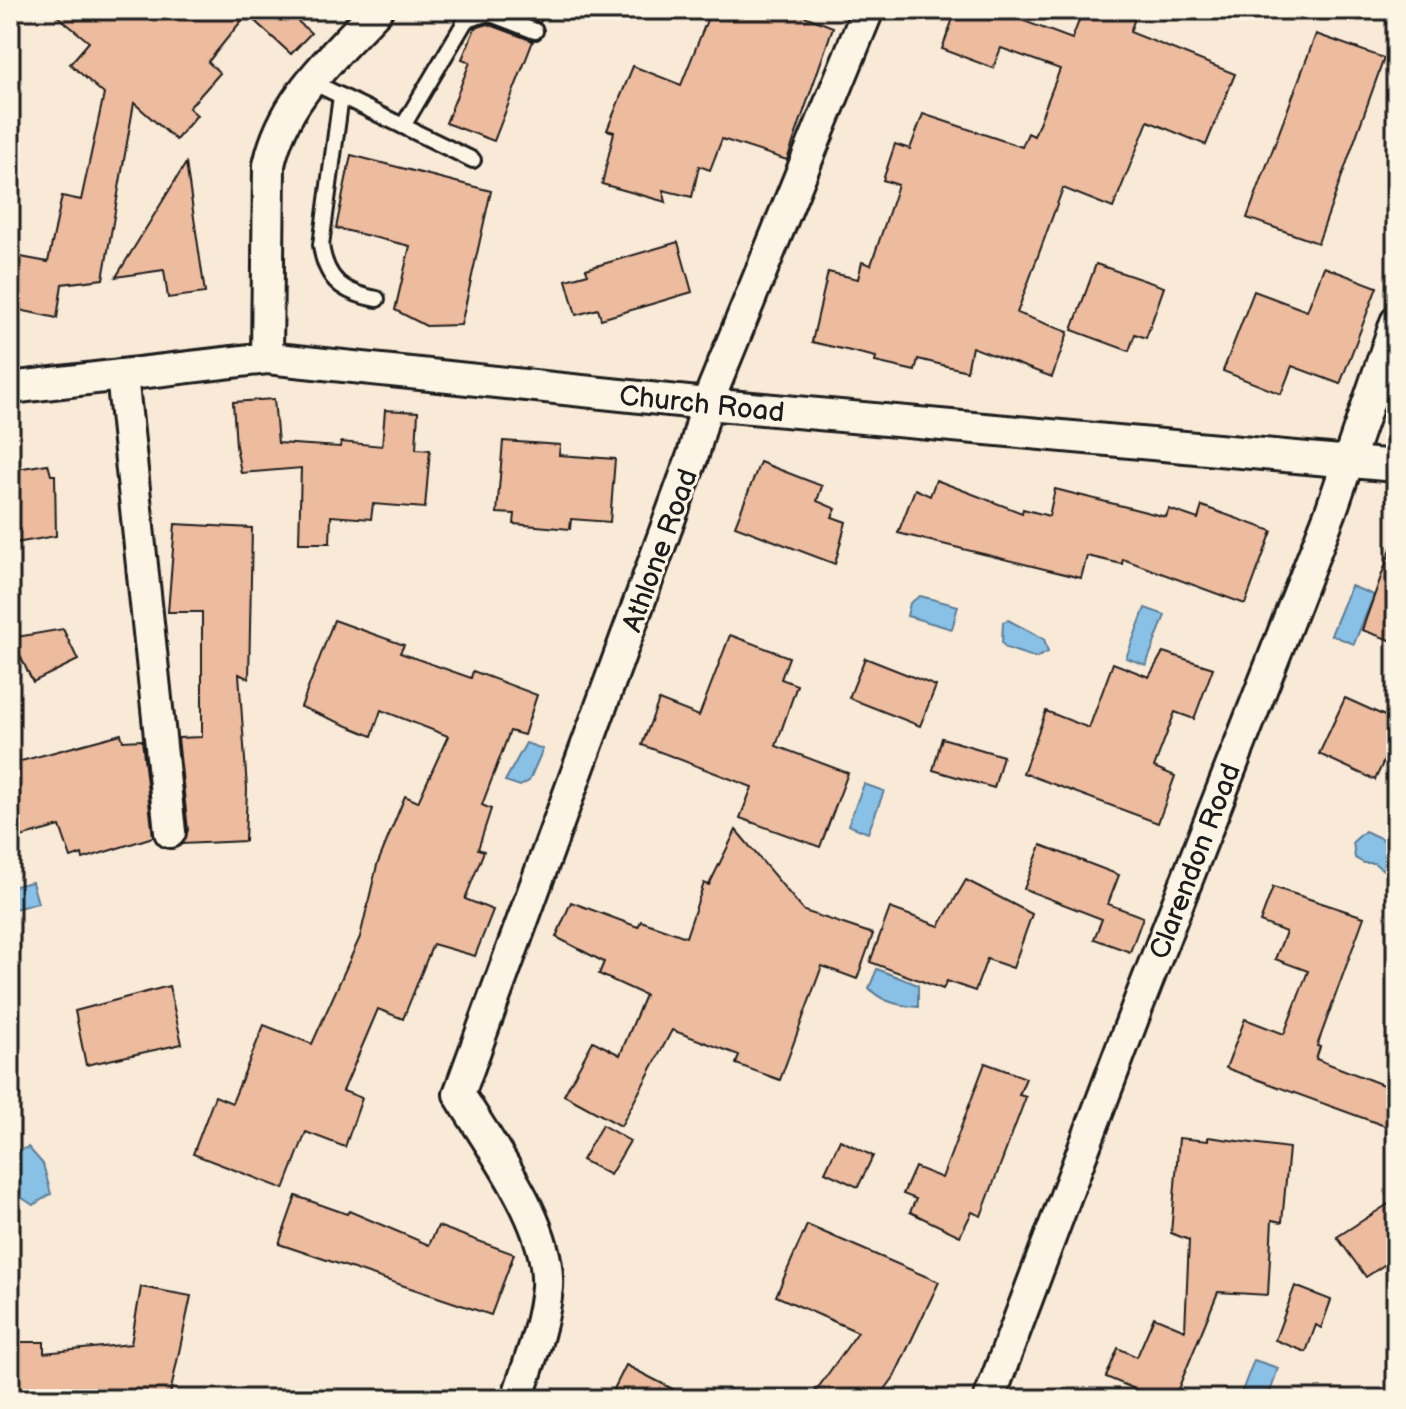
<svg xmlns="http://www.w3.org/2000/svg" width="1406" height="1409" font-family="'Balsamiq Sans',sans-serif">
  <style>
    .water { fill: #88c0e6; stroke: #5d7e95; stroke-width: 2 }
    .building { fill: #edbb9e; stroke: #1c1c1c; stroke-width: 2 }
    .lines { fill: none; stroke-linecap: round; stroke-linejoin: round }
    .lane-casing { stroke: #1c1c1c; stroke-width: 20 }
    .street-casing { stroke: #1c1c1c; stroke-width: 36 }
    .lane { stroke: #fcf5e5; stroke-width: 14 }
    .street { stroke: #fcf5e5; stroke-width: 30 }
    .labels { text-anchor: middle; stroke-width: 6; stroke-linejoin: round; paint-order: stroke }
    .street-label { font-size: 28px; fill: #1c1c1c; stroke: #fcf5e5 }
  </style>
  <rect width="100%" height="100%" fill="#f9e9d7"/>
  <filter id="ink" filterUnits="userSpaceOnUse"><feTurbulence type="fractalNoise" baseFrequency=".0125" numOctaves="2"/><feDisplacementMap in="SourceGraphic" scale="16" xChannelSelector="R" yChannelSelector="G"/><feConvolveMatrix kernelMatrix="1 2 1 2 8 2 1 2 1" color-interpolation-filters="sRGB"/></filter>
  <g filter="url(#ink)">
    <!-- water -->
    <g class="water">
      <polygon points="1351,586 1374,595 1354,644 1331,635"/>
      <polygon points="920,596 958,606 952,629 907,616 910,603"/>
      <polygon points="1145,608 1165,615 1146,665 1126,658"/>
      <polygon points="1008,620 1044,639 1048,652 1036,658 1006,648 1002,643 1003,622"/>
      <polygon points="526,743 543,749 529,781 520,786 505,781"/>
      <polygon points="864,784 884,791 868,833 848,825"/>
      <polygon points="1365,831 1384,840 1396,838 1392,867 1383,870 1374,863 1364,863 1355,858 1353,842"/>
      <polygon points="32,882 38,903 10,910 10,887"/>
      <path d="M877 969 918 985V1007C900 1006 881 1002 869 988Z"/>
      <path d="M28 1147 43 1164 51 1194 33 1205 19 1196C21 1181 10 1170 10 1155Z"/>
      <polygon points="1254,1360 1278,1368 1268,1399 1239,1399"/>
    </g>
    <!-- building -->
    <g class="building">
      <polygon points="50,10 285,10 311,33 291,54 247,14 208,62 220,73 189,108 197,115 176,140 134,103 103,279 62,284 57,318 10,308 10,255 48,262 62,196 81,200 104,94 70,64 89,42"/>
      <polygon points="508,10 545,10 540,23"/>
      <polygon points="711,10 789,10 833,27 787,160 722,139 710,170 699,166 692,197 663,190 666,202 602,184 614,132 607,130 633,66 681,85"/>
      <polygon points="956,10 1015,10 1013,17 1072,39 1083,10 1138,10 1130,32 1235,74 1206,145 1148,121 1113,208 1063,188 1017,313 1068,332 1052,377 972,347 967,371 918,359 915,371 875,362 876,357 812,342 828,272 858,279 862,262 871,265 898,185 883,180 895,144 910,149 923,114 1022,147 1028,133 1034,136 1060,69 1001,48 993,68 942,49"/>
      <polygon points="488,24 533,41 494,141 446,123 470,62 462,59 475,28"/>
      <polygon points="1316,34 1384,58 1318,243 1247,218"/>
      <polygon points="351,155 491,191 461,325 426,326 395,310 410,246 336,228"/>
      <polygon points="186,163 205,293 168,298 164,270 116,277"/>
      <polygon points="678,242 692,292 601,319 598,309 576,315 566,280 588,274 586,269"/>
      <polygon points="1096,264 1164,287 1146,338 1135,334 1129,351 1072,330"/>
      <polygon points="1324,267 1377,287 1340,384 1292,366 1281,394 1223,371 1254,291 1307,311"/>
      <polygon points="274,399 278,443 340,447 341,442 382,446 385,410 418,412 416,449 430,450 425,508 373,504 371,519 331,516 330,543 299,543 301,468 241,473 236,446 233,402"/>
      <polygon points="503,441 560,445 559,455 615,459 610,522 571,519 570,529 514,524 515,514 497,513"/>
      <polygon points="760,462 822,486 817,501 836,509 832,517 846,522 835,564 735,526"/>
      <polygon points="48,464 51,475 55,475 56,536 10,544 10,470"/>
      <polygon points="936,480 1022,513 1023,509 1049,516 1055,489 1166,517 1169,509 1198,519 1202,506 1272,531 1245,604 1123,559 1122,564 1087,556 1081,578 898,533 915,489 930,496"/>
      <polygon points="175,524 252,528 249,679 239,674 247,789 245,841 182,844 188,830 178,738 202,737 202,612 168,612"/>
      <polygon points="1392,546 1396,547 1396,642 1362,630"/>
      <polygon points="334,620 404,645 400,653 471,678 473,671 537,695 524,735 510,731 482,805 491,809 478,849 484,851 465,899 493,910 475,956 433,944 403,1019 378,1009 343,1091 362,1098 345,1147 306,1132 284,1189 193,1154 215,1096 232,1103 264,1025 312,1044 360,937 377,865 405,796 418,802 448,736 381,710 372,736 301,707"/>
      <polygon points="63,629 78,660 33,682 11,638"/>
      <polygon points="730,635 789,657 781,679 797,685 776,746 848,773 820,847 740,818 752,787 642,745 659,700 699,716"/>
      <polygon points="1163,652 1213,668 1194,719 1175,712 1154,767 1175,776 1158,823 1023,773 1046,711 1089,728 1113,663 1149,677"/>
      <polygon points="865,658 936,686 920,726 849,698"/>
      <polygon points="1345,698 1396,721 1396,735 1375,780 1319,754"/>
      <polygon points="121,734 123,741 142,740 153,837 83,859 82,854 71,858 60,826 10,840 10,764"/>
      <polygon points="942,738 1003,756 994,788 933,770"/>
      <polygon points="736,830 804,911 873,934 857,979 822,966 780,1080 736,1064 739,1055 672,1030 621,1126 564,1095 593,1041 620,1055 645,995 599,974 604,962 556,937 571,902 638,927 641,921 686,937 704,883 709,885"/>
      <polygon points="1041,845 1119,875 1108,904 1143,917 1130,952 1094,939 1102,919 1024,889"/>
      <polygon points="966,880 1032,914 1013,968 987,959 975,991 947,981 943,989 870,962 890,908 939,926"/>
      <polygon points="1273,887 1364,917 1317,1046 1320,1047 1316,1059 1396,1090 1396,1130 1226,1068 1245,1019 1284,1034 1308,971 1275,959 1286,932 1260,922"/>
      <polygon points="169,986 182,1044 86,1065 75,1011"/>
      <polygon points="985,1063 1026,1078 1019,1095 1026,1097 981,1216 972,1212 960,1236 910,1212 916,1199 903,1194 915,1167 942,1178"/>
      <polygon points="602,1125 630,1141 610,1175 582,1160"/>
      <polygon points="1208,1137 1289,1148 1282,1222 1272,1220 1268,1295 1218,1292 1174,1399 1159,1399 1106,1377 1118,1348 1137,1357 1154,1317 1185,1330 1189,1240 1171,1233 1179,1138 1208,1141"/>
      <polygon points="840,1140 873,1156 858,1187 825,1172"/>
      <polygon points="296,1196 347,1214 349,1211 429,1245 438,1226 514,1254 491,1315 279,1244"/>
      <polygon points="1396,1199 1396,1257 1366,1277 1337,1237"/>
      <polygon points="807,1225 939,1282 894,1377 878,1399 810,1399 858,1332 776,1296"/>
      <polygon points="1295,1286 1331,1300 1321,1328 1316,1325 1306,1352 1275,1340"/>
      <polygon points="141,1287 191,1296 169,1399 132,1399 76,1389 76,1399 10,1399 10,1342 44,1342 44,1353 131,1344"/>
      <polygon points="626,1365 692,1399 609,1399"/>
    </g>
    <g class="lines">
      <!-- lane casing -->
      <g class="lane-casing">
        <g id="lane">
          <polyline points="310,81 473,160"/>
          <path d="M341 96 321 245C326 281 344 293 377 299"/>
          <polyline points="403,126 466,20 488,13 535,31"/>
        </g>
      </g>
      <!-- street casing -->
      <g class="street-casing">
        <g id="street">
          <path d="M267 358 269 165C283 99 332 58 377 10"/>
          <polyline points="122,375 170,832"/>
          <polyline points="10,388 267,358 707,404 1396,466"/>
          <path d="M517 1399C529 1362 544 1326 547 1287 551 1225 490 1146 459 1094L693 455 707 404 868 10"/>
          <polyline points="989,1399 1138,1005 1331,511 1396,322"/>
        </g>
      </g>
      <!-- lane -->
      <use href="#lane" class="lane"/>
      <!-- street -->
      <use href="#street" class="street"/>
    </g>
  </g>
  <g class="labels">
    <!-- street labels -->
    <g class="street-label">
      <text transform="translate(702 403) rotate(6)" y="10">Church Road</text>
      <text transform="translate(659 550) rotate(-70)" y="10">Athlone Road</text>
      <text transform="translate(1194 861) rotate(-69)" y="10">Clarendon Road</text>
    </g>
  </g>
  <!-- margin -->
  <rect width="1406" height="1409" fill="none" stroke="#fcf5e5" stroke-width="40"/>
  <rect x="20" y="20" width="1366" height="1369" fill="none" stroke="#1c1c1c" stroke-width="3" filter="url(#ink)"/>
</svg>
